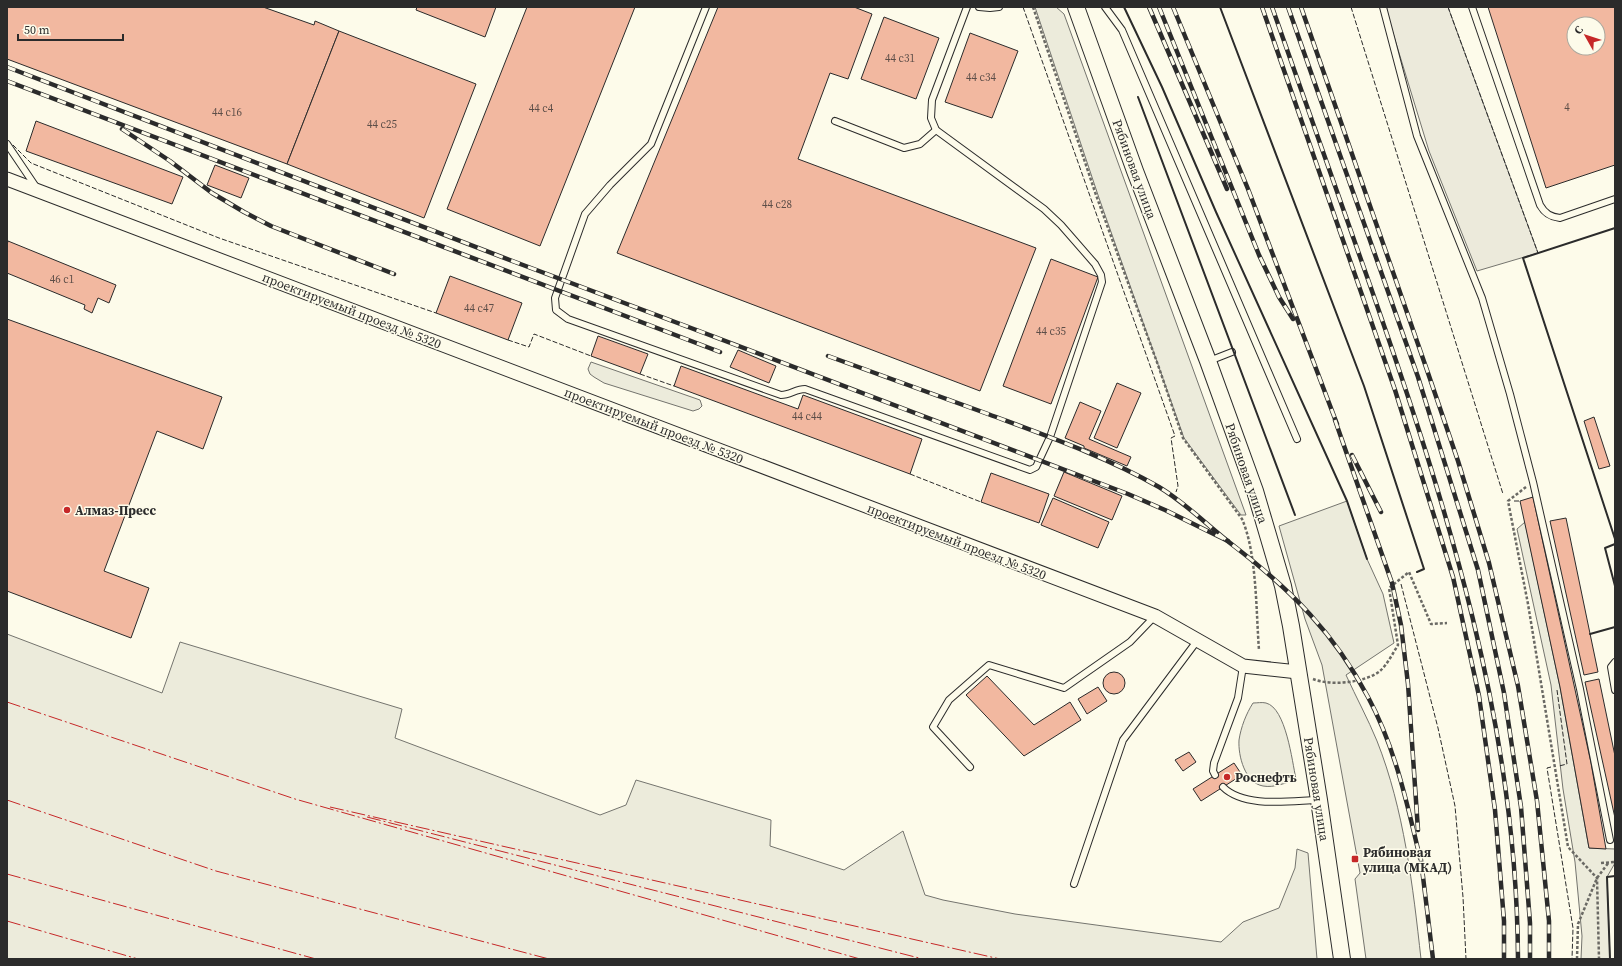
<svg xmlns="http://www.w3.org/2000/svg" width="1622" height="966" font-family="'Source Serif 4',serif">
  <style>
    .green { fill: #ecebdb; stroke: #74746e }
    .parking { fill: #eceadb; stroke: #74746e }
    .building { fill: #f2b8a0; stroke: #2b2b2b; fill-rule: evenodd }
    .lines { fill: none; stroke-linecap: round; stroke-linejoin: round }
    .service-casing { stroke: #2b2b2b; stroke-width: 8 }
    .minor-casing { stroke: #2b2b2b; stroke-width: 15 }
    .tertiary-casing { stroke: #2b2b2b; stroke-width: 18 }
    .path { stroke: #6a6964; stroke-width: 2.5; stroke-dasharray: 3 2; stroke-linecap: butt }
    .service { stroke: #fdfbea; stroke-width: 6 }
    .minor { stroke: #fdfbea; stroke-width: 13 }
    .tertiary { stroke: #fdfbea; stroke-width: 16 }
    .rail-casing { stroke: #2b2b2b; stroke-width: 4.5 }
    .rail { stroke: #fdfbea; stroke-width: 3; stroke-dasharray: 9; stroke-linecap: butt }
    .fence { stroke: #2b2b2b; stroke-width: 1; stroke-dasharray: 5 2; stroke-linecap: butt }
    .wall { stroke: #2b2b2b; stroke-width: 2 }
    .power { stroke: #c62828; stroke-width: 1; stroke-dasharray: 14 3 2 3; stroke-linecap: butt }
    .poi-dot { fill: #c62828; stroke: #fdfbea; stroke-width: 1.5 }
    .labels { text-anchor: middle; stroke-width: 3; stroke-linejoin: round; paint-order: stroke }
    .number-label { font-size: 11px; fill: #5d4e48 }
    .street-label { font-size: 13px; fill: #2b2b2b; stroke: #fdfbea }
    .poi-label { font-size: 13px; font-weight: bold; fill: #2b2b2b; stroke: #fdfbea; text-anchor: start }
  </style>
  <rect width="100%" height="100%" fill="#fdfbea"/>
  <!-- green -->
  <g class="green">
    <polygon points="1035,7 1056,7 1064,14 1246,515 1241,515 1184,438 1099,198"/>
    <polygon points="591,362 700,400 702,406 699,409 693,411 604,383 594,377 590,374 588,369"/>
    <path d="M1347 501 1367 559 1383 594 1394 643 1346 675C1356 697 1368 719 1377 741 1404 809 1413 887 1421 959H1366L1355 879 1360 873 1322 665 1305 619 1279 526Z"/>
    <polygon points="1525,522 1560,687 1589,848 1615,849 1615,863 1607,877 1610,959 1581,959 1582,936 1575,862 1563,789 1551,685 1517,529"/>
    <polygon points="7,634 162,693 180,642 402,709 395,738 600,815 626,805 636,780 771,820 770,846 844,870 903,831 925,895 943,900 1015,914 1221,942 1243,922 1279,908 1295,868 1297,849 1308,853 1317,959 7,959"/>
    <path d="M1253 703C1257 703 1262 702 1266 703 1286 708 1292 761 1296 779 1286 783 1274 788 1263 786 1245 783 1238 756 1239 740 1241 727 1246 714 1253 703Z"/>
  </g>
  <!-- parking -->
  <polygon class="parking" points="1385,7 1448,7 1538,253 1477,271 1429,151"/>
  <!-- building -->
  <g class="building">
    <polygon points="7,7 263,7 314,25 315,21 339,31 287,164 7,59"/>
    <polygon points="417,7 496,7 485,37 416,10"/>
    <polygon points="527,7 635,7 540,246 447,209"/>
    <polygon points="718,7 854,7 872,14 848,79 830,73 798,159 1036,248 980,391 617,253"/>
    <path d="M1488 7H1615V165L1546 188ZM1574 24H1598V48H1574Z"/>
    <polygon points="884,17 939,38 916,99 861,79"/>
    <polygon points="339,31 476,84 424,218 287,164"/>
    <polygon points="970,33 1018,51 992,118 945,102"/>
    <polygon points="36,121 183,177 172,204 26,151"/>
    <polygon points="215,165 249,178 241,198 207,185"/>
    <polygon points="8,241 116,285 109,303 98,298 92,313 84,309 85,305 7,273 7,245"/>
    <polygon points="1051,259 1098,277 1051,404 1003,386"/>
    <polygon points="450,276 522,303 508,340 436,313"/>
    <polygon points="7,319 222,397 203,449 157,431 104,571 149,588 131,638 7,591"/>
    <polygon points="598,336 648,354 640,374 591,356"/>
    <polygon points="738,350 776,366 769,383 730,367"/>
    <polygon points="681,366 798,409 803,395 922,439 910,474 674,386"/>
    <polygon points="1117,383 1141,393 1117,448 1094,438"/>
    <polygon points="1080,402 1101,411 1089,439 1131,457 1127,466 1084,448 1084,446 1065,438"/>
    <polygon points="1594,417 1610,466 1599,469 1584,421"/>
    <polygon points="1064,472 1122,496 1112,520 1054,496"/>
    <polygon points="991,473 1049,494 1039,523 981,502"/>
    <polygon points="1533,497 1591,763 1606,849 1589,848 1560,687 1520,501"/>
    <polygon points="1053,498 1109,522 1098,548 1041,525"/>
    <polygon points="1566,518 1598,672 1584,675 1550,521"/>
    <circle cx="1114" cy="683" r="11"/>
    <polygon points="987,676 1034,725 1070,702 1081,720 1024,756 966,695"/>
    <polygon points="1599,679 1615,756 1615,818 1585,682"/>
    <polygon points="1098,687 1107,701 1087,714 1078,699"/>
    <polygon points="1189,752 1196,762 1183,771 1175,760"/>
    <polygon points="1234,763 1242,775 1201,801 1193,789"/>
  </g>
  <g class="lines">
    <!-- service casing -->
    <g class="service-casing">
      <g id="service">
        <path d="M706 7 651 144 610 185 585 214 555 298 556 310 568 319 781 395C790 395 796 389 805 389L1030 470 1036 467 1050 437 1102 282 1101 275 1095 264 1061 225 1044 209 936 130 931 118 932 100 967 7"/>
        <polyline points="979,7 990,8 999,7"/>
        <polyline points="1105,7 1122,30 1297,439"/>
        <polyline points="1383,7 1417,136 1482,298 1510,394 1533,482 1580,689 1610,840"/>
        <path d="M1472 7 1540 205C1545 214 1551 217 1560 218L1615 199"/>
        <polyline points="835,121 904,148 920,144 936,130"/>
        <polyline points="7,144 36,187"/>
        <polyline points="1209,361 1232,352"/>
        <polyline points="1615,662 1611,667 1615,690"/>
        <polyline points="970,767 933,727 949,700 989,665 1064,688 1130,642 1155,616"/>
        <polyline points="1215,775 1213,771 1214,763 1238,698 1243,666"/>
        <path d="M1223 787C1244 808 1289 801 1317 800"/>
        <polyline points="1074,884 1123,740 1197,641"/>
      </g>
    </g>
    <!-- minor casing -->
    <g class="minor-casing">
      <polyline id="minor" points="7,179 1155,616 1243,666 1298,672"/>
    </g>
    <!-- tertiary casing -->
    <g class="tertiary-casing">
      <polyline id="tertiary" points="1076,7 1135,171 1208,361 1255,491 1283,586 1291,626 1319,800 1342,959"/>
    </g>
    <!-- path -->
    <g class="path">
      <path d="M1033 7 1096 195 1158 365 1183 438 1242 519C1257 553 1256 612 1259 650"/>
      <polyline points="1526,487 1508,501 1528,604 1568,847 1597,878 1599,959"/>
      <path d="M1313 679C1330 686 1365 683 1380 671 1387 665 1393 653 1398 645L1389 588 1409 572 1431 624 1447 623"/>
      <polyline points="1601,863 1615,862"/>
      <polyline points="1577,959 1578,924 1597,878 1609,862"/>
    </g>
    <!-- service -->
    <use href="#service" class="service"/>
    <!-- minor -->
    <use href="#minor" class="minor"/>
    <!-- tertiary -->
    <use href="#tertiary" class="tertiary"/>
    <!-- rail casing -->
    <g class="rail-casing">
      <g id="rail">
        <polyline points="1149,7 1227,189"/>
        <polyline points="1159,7 1259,255 1279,297 1293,319"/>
        <polyline points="1173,7 1248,189 1337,424"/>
        <polyline points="1262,7 1395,390 1453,577 1479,696 1495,810 1504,921 1504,959"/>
        <path d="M1272 7C1305 101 1338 194 1371 288 1447 506 1517 726 1518 959"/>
        <polyline points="1288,7 1418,377 1478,570 1504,693 1521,807 1530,923 1530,959"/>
        <polyline points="1301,7 1428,373 1458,461 1489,563 1518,686 1537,801 1549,921 1549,959"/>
        <polyline points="7,67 515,262 699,331 1128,494 1165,510 1228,541"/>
        <polyline points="7,81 720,352"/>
        <polyline points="122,129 170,161 212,193 244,212 271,226 394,274"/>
        <path d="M828 356C881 375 935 395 988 414 1044 435 1107 457 1159 487 1187 504 1209 527 1234 546 1291 590 1334 633 1368 697 1395 747 1407 803 1420 858"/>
        <polyline points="1335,420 1392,583 1401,625 1408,684 1418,830"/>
        <polyline points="1352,455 1381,512"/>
        <polyline points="1420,852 1433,959"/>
      </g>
    </g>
    <!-- rail -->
    <use href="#rail" class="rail"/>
    <!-- fence -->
    <g class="fence">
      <polyline points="1023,7 1175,436 1171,438 1178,486 1176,492"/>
      <polyline points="1351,7 1503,494"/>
      <polyline points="1448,7 1538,253"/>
      <polyline points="13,145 31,163 219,238 436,313"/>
      <polyline points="508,340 529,347 534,334 591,356"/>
      <polyline points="640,374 674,386"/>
      <polyline points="910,474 981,502"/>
      <polyline points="1514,501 1520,501"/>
      <polyline points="1401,584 1438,728 1455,806 1463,897 1466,959"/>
      <polyline points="1557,690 1567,764 1559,766"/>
      <polyline points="1551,767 1547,768 1573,928 1572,959"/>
    </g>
    <!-- wall -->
    <g class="wall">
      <polyline points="1124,7 1162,87 1216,212 1347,501 1367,559"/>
      <polyline points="1220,7 1364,386 1424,569 1417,572"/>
      <polyline points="1138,97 1295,515"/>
      <polyline points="1615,228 1523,258 1615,539"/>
      <polyline points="1615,544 1605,548 1615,586"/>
      <polyline points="1590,634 1615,627"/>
      <polyline points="1610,959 1607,877 1615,876"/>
    </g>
    <!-- power -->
    <g class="power">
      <polyline points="7,702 295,799 860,959"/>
      <polyline points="7,800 216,871 549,959"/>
      <polyline points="330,807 1000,959"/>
      <polyline points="367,817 923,959"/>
      <polyline points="7,874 316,959"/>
      <polyline points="7,921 138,959"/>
    </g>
  </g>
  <!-- markers -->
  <g class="poi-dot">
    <circle cx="67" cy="510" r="4"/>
    <circle cx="1227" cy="777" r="4"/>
    <rect x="1351" y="855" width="8" height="8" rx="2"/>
  </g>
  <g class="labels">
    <!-- number labels -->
    <g class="number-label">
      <text x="900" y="62">44 с31</text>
      <text x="981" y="81">44 с34</text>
      <text x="1567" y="111">4</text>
      <text x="541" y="112">44 с4</text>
      <text x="227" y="116">44 с16</text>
      <text x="382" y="128">44 с25</text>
      <text x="777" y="208">44 с28</text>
      <text x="62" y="283">46 с1</text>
      <text x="479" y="312">44 с47</text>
      <text x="1051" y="335">44 с35</text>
      <text x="807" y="420">44 с44</text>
    </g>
    <!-- street labels -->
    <g class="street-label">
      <text transform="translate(1135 169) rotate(70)" y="5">Рябиновая улица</text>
      <text transform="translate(352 310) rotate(21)" y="5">проектируемый проезд № 5320</text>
      <text transform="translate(654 425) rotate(21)" y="5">проектируемый проезд № 5320</text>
      <text transform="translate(1247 473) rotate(71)" y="5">Рябиновая улица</text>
      <text transform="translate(957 541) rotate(21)" y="5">проектируемый проезд № 5320</text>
      <text transform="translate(1317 789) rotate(81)" y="5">Рябиновая улица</text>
    </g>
    <!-- poi labels -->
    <g class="poi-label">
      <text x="75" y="515">Алмаз-Пресс</text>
      <text x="1235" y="782">Роснефть</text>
      <text x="1363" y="857">Рябиновая<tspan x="1363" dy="15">улица (МКАД)</tspan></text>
    </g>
  </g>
  <!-- border -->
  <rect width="1622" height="966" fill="none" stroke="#2b2b2b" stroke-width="16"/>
  <!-- north arrow -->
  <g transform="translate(1586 36) rotate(309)"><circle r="19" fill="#fdfbea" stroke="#a9a89e"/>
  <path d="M0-3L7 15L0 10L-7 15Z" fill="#c62828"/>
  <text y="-6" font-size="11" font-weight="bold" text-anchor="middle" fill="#2b2b2b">С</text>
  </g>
  <!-- scale -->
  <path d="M18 34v6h105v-6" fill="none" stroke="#2b2b2b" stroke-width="2"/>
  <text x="24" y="34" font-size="12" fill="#2b2b2b" stroke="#fdfbea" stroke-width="3" paint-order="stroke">50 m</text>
</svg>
